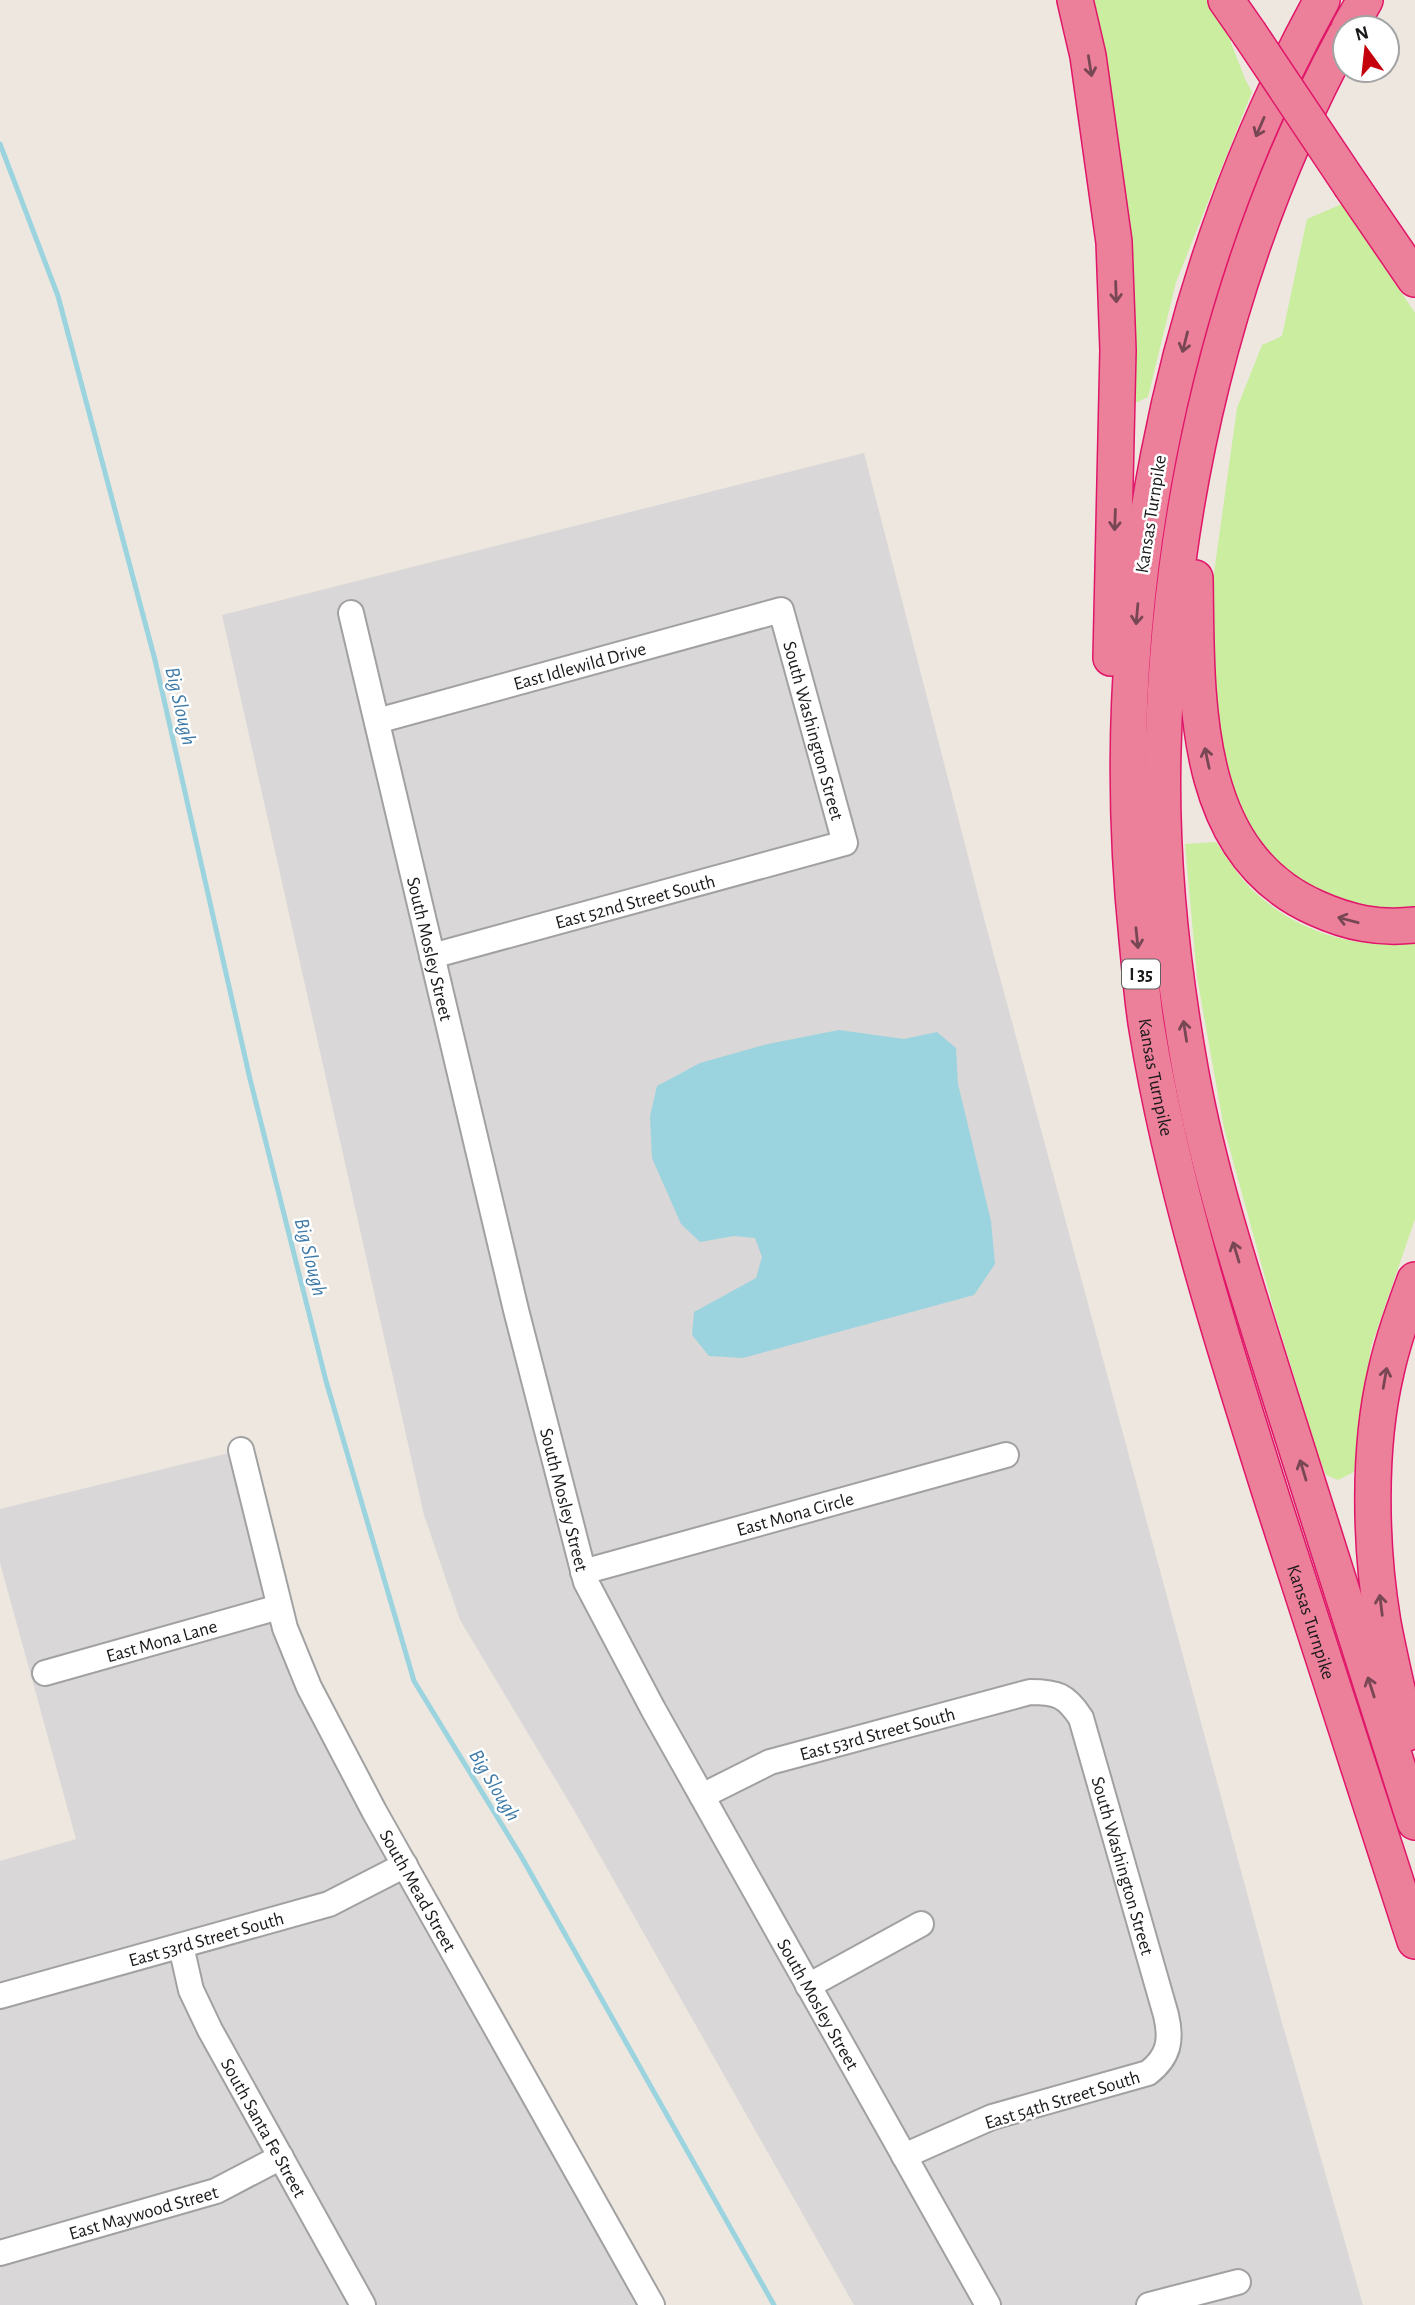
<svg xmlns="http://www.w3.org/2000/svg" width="1415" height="2305" font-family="'Alegreya Sans',sans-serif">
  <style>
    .residential { fill: #d9d7d7 }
    .grass { fill: #caed9f }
    .water { fill: #9bd4df }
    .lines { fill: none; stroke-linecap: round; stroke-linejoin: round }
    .stream { stroke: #9bd4df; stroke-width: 5 }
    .minor-casing { stroke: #a1a1a1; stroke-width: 28 }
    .highway-casing { stroke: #e01669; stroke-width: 38 }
    .minor { stroke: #fff; stroke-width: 24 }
    .highway { stroke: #ec7f9a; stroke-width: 35 }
    .highway-bridge-casing { stroke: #e01669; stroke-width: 38; stroke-linecap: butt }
    .highway-bridge { stroke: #ec7f9a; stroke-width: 35 }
    .oneway { stroke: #784754 }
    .labels { text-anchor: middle; stroke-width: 5; stroke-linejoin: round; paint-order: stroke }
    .shield { fill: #fff; stroke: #5f5f5f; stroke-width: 2 }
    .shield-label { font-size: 18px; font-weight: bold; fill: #1a1a1a }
    .street-label { font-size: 19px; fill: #1a1a1a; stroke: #fff }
    .water-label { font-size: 21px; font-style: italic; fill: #3f7aa7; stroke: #fff }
  </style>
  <rect width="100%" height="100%" fill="#ede7df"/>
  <!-- residential -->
  <g class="residential">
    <polygon points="864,453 985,922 1281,2019 1363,2305 854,2305 578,1817 460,1620 424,1515 222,615"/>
    <polygon points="241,1450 309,1687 652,2305 0,2305 0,1861 76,1839 0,1563 0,1509"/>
  </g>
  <!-- grass -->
  <g class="grass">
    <polygon points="1092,0 1211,0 1231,30 1231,43 1245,79 1252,92 1176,282 1148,397 1133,404 1132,249 1110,93"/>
    <polygon points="1342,204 1415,313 1415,911 1346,907 1264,856 1234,801 1210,721 1208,616 1237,408 1262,345 1282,336 1307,219"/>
    <path d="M1216 842C1225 855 1234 869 1244 881 1275 916 1321 938 1367 943 1382 945 1399 942 1415 941V1219L1371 1347 1354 1472 1338 1480 1326 1475 1318 1455 1275 1314 1224 1128 1197 977 1185 844Z"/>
  </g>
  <!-- water -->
  <polygon class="water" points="839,1030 904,1039 937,1032 956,1048 958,1084 991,1221 995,1264 974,1295 743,1358 709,1356 692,1335 694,1312 756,1278 762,1257 755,1238 734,1236 700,1242 681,1224 652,1158 650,1116 657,1086 700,1063 768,1044"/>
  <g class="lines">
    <!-- stream -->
    <polyline class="stream" points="0,144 58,296 155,660 250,1079 326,1381 414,1681 521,1856 774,2305"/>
    <!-- minor casing -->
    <g class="minor-casing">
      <g id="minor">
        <path id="s1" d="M351 613 516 1310 586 1582 653 1709 988 2305"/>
        <path id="s2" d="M377 721 781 610 845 843 432 956"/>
        <path id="s3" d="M241 1450 285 1628 309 1687 374 1811 652 2305"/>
        <path id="s4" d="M583 1572 1006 1455"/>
        <path id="s5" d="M45 1673 279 1607"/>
        <path id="s6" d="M702 1796 770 1762 1030 1692C1057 1692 1066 1695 1081 1718L1166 2015C1172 2040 1169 2057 1148 2073L992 2117 904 2156"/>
        <path id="s7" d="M181 1946 191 1990 210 2030 363 2305"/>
        <polyline points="808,1986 921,1924"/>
        <path id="s8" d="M0 1996 329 1904 405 1865"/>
        <path id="s9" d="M0 2253 216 2191 281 2157"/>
        <polyline points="1149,2305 1238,2282"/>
      </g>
    </g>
    <!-- highway casing -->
    <g class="highway-casing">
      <g id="highway">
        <polyline points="1075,0 1088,56 1114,242 1118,350 1111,658"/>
        <polyline points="1226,0 1249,33"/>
        <path id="s10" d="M1322 0C1166 283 1104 618 1137 939 1140 969 1142 999 1147 1029 1174 1192 1225 1350 1275 1508 1322 1652 1368 1797 1415 1941"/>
        <polyline points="1349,28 1365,0"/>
        <path d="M1345 36C1227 253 1169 504 1163 750 1160 856 1172 969 1191 1074 1211 1183 1247 1290 1280 1396 1324 1538 1369 1680 1415 1822"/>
        <polyline points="1352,187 1415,279"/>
        <path d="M1195 578C1197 694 1189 852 1316 908 1349 923 1379 929 1415 925"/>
        <path d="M1407 1733C1399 1697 1390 1660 1383 1623 1370 1546 1368 1448 1386 1372 1393 1340 1404 1310 1415 1280"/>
      </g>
    </g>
    <!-- minor -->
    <use href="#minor" class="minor"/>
    <!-- highway -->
    <use href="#highway" class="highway"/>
    <!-- highway-bridge casing -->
    <g class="highway-bridge-casing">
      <polyline id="highway-bridge" points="1249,33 1352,187"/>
    </g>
    <!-- highway-bridge -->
    <use href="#highway-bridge" class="highway-bridge"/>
  </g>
  <!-- one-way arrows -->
  <defs><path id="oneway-shaft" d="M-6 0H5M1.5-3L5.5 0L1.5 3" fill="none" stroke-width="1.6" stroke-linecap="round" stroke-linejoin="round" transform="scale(1.75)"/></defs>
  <g class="oneway">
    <use href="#oneway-shaft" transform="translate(1090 66) rotate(81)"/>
    <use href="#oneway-shaft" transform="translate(1260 127) rotate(113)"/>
    <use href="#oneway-shaft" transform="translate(1116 292) rotate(88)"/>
    <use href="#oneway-shaft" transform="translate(1185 342) rotate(104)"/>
    <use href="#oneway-shaft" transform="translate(1115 520) rotate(92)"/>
    <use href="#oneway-shaft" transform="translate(1137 614) rotate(95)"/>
    <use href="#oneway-shaft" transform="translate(1207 758) rotate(-102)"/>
    <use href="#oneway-shaft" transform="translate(1348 920) rotate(-165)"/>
    <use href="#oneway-shaft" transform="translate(1137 938) rotate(84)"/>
    <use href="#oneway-shaft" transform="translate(1185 1031) rotate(-99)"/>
    <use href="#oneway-shaft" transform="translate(1236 1252) rotate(-107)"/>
    <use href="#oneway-shaft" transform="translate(1385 1378) rotate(-80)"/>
    <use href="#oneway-shaft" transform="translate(1303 1470) rotate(-107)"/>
    <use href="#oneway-shaft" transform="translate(1381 1605) rotate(-97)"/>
    <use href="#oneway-shaft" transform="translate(1371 1687) rotate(-108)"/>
  </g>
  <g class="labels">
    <!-- shield labels -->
    <rect class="shield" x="1122" y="959.5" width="38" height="29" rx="5"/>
    <g class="shield-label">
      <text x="1141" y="980">I 35</text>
    </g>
    <!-- street labels -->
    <g class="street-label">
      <text transform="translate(1150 514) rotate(-81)" y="7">Kansas Turnpike</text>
      <text dy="7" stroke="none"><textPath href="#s2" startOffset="210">East Idlewild Drive</textPath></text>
      <text dy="7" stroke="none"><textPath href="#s2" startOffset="544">South Washington Street</textPath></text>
      <text transform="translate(635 901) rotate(-15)" y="7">East 52nd Street South</text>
      <text dy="7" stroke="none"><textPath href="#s1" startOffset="345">South Mosley Street</textPath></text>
      <text dy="7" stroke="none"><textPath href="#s10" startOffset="1111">Kansas Turnpike</textPath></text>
      <text dy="7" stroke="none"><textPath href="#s1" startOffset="912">South Mosley Street</textPath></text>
      <text dy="7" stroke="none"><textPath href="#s4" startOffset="220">East Mona Circle</textPath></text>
      <text dy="7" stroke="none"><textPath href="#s10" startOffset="1678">Kansas Turnpike</textPath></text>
      <text dy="7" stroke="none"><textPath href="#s5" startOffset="121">East Mona Lane</textPath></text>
      <text dy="7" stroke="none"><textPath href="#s6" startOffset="187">East 53rd Street South</textPath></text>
      <text dy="7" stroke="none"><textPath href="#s6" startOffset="560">South Washington Street</textPath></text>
      <text dy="7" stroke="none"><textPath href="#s3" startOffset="478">South Mead Street</textPath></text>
      <text dy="7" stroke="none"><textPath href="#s8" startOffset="214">East 53rd Street South</textPath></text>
      <text dy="7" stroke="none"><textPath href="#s1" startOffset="1479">South Mosley Street</textPath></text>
      <text transform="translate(1062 2099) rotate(-17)" y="7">East 54th Street South</text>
      <text dy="7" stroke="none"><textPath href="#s7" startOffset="201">South Santa Fe Street</textPath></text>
      <text dy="7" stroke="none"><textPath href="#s9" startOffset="149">East Maywood Street</textPath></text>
    </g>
    <!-- water labels -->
    <g class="water-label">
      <text transform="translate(181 706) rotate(77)" y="7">Big Slough</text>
      <text transform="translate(311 1257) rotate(76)" y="7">Big Slough</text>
      <text transform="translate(495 1785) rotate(59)" y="7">Big Slough</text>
    </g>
  </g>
  <!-- north arrow -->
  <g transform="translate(1366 49) rotate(345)"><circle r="33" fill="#ffffff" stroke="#a3a3a3" stroke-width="2"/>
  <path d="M0-5L12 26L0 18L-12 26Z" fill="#c5000d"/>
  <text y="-10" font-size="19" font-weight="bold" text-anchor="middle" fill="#1a1a1a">N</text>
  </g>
</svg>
